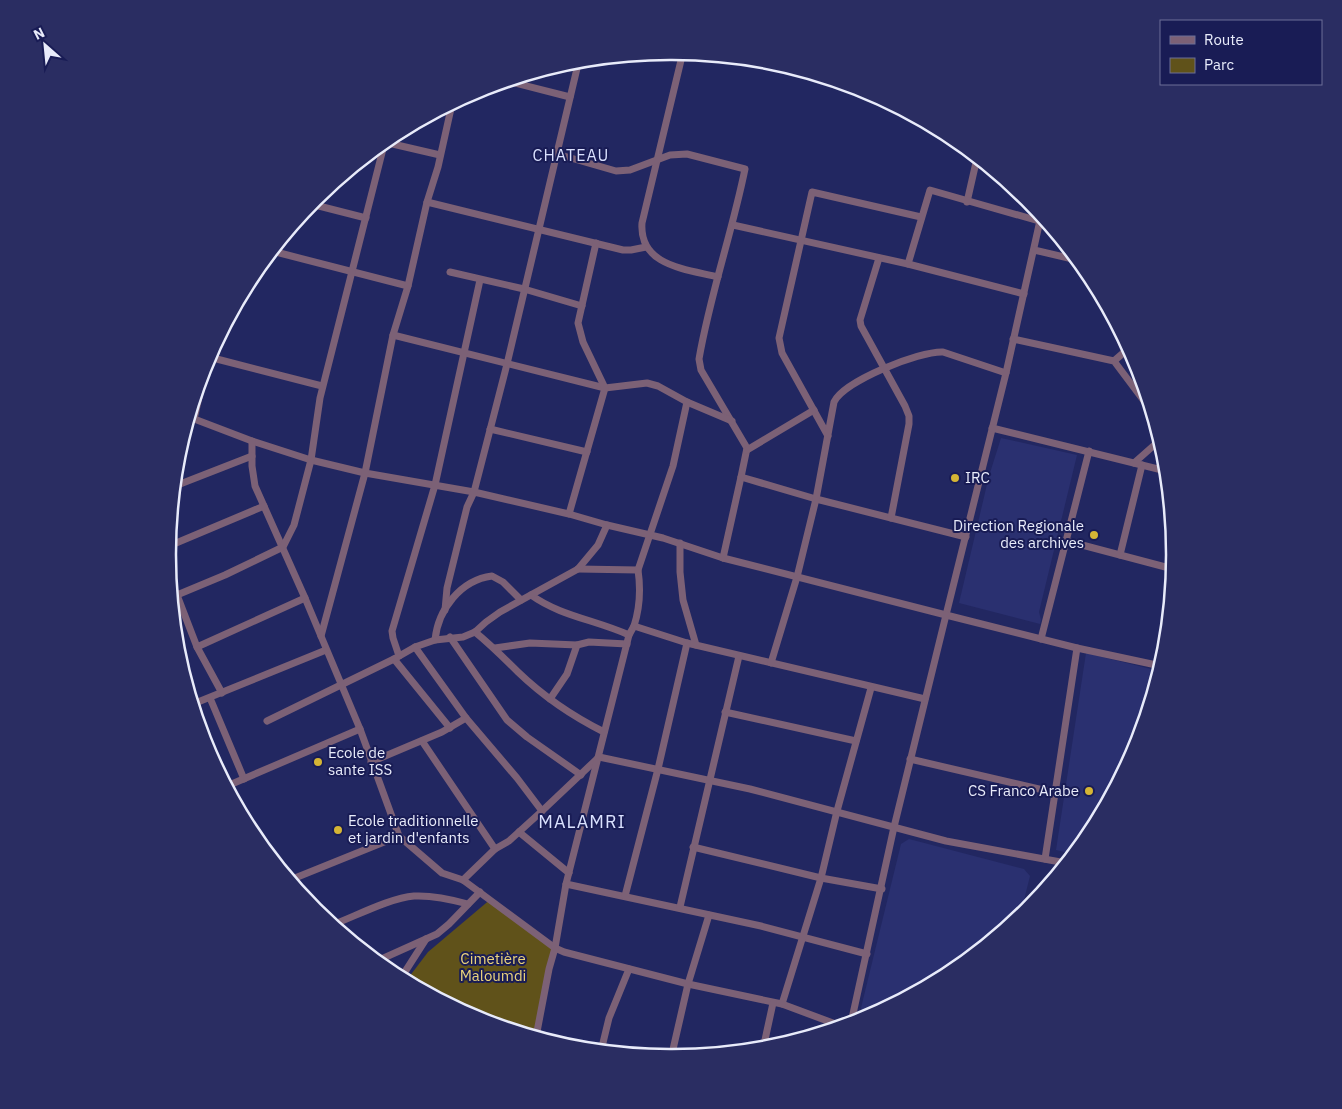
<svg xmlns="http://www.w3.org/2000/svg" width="1342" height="1109" font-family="'IBM Plex Sans',sans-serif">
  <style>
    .built { fill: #2a3070 }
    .green { fill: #60521a }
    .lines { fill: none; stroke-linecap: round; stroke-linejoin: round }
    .minor { stroke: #7c6176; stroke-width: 7 }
    .poi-dot { fill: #d5b535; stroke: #191c55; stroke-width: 2 }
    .labels { text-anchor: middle; stroke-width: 4; stroke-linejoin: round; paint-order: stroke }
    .poi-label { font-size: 15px; fill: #e8ebfa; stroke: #191c55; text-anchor: start }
    .park-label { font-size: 15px; fill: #ecd47c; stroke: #191c55 }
    .neighbourhood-label { font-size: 16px; letter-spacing: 1px; fill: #dae1fe; stroke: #191c55 }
    .quarter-label { font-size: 18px; letter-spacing: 1px; fill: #dae1fe; stroke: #191c55 }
    .rim { fill: none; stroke: #e8ebfa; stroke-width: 2.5 }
  </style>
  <rect width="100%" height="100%" fill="#222761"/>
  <!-- built -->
  <g class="built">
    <polygon points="1001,438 1077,455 1039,612 1041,620 1040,624 959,603 989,476"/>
    <polygon points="1086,653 1159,671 1136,747 1089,834 1073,854 1056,850"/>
    <polygon points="909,839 1024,869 1030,876 1020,916 950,973 870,1016 866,1015 861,1008 901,844"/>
  </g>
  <!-- green -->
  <polygon class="green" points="492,898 552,948 533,1036 478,1019 406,981 428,952"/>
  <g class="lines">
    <!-- minor -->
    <g class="minor">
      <path d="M683 52 642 223C639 266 686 269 718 277"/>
      <polyline points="507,81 570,97"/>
      <polyline points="384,142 440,155"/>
      <path d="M557 154 616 171 630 170 670 155 687 154 745 169C732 233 710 295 699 359L701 370 747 448 741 477 816 499 966 537"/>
      <polyline points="427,202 623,250 631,250 646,247"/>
      <polyline points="967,202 977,158"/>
      <polyline points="311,204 366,218"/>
      <polyline points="1041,216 1006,373 946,615 1077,648 1161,666"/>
      <polyline points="733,225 908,264"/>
      <polyline points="1034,250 1077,260"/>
      <polyline points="272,251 408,286"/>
      <polyline points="879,258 860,320 861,326 905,406 909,416 909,424 891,518"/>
      <polyline points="450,272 524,289 582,306"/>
      <polyline points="1024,294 908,264 930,190 1039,221"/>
      <polyline points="393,335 605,388 647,383 658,386 687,402 732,421"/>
      <polyline points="1013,339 1114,361 1150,409"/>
      <polyline points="209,357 322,386"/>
      <polyline points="1114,361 1129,348"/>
      <polyline points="189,417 252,441 311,460 365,473 474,492 569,514 607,525 663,538 723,558 946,615 894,827 851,1023"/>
      <polyline points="188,422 194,419 208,358"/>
      <polyline points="992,428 1166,471"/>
      <polyline points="490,429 587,452"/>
      <polyline points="828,436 782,353 779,338 812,192 921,217"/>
      <polyline points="252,441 252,466 255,486 305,598 360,729 399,836 442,873 463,880 555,948 564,952 688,984 782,1004 841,1026"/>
      <polyline points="747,450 814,410"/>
      <polyline points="1134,463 1160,440"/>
      <polyline points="175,486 252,456"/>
      <polyline points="569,514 605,388 583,342 578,323 596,243"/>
      <polyline points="1067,541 1173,569"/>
      <polyline points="680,543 680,572 683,600 696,645"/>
      <polyline points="169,546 264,506"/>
      <polyline points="1120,555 1142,465"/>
      <polyline points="723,558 741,477"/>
      <polyline points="578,569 638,570"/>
      <polyline points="170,581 177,595 225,575 283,547 294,525 311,460 320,398 385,141"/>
      <polyline points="177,595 197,647 222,693"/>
      <path d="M531 595C560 616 596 620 629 635L634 626 687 643 925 699"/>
      <polyline points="445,610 447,588 467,507 474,492 507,364 579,60"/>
      <path d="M634 626C640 607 641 590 638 570L673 466 687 402"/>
      <path d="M475 632C491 645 504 658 518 672 544 697 572 716 604 732"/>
      <polyline points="321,636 365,473 393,335 408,286 427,202 438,167 452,104"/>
      <polyline points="450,637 507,720 527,737 581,775"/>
      <polyline points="1041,639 1089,451"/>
      <path d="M435 640C438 609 461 580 492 576L503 582 521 600"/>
      <polyline points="197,647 305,598"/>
      <polyline points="415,647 466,718 517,778 542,811"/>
      <polyline points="495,648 530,643 577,645 589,642 627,644"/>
      <polyline points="399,656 393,638 392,631 435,485 480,280"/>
      <polyline points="394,659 450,728"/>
      <path d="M771 663 797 577 816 499 834 402C844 381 919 351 943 352L1006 373"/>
      <polyline points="210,698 244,779"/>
      <polyline points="550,699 567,674 577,645"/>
      <polyline points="193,704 326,650"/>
      <polyline points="725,712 856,741"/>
      <polyline points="267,721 394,659 415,647 435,640 463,637 475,632 486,622 500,612 578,569 598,545 607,525"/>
      <polyline points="422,741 495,849"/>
      <polyline points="599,757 750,789 946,841 1066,863"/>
      <polyline points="910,759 1056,793"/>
      <polyline points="371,762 442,732 466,718"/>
      <polyline points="227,786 360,729"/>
      <polyline points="519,832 569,873"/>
      <polyline points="693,847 821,878 882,889"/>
      <polyline points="1045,859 1077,648"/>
      <polyline points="290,880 399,836"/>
      <polyline points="463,880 495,849 509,841 542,811 599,757"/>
      <polyline points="566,884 761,926 867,954"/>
      <polyline points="625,896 658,769 687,643"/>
      <polyline points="680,907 739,656"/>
      <path d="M332 925C356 916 390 898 414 896 433 895 450 899 468 904"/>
      <polyline points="377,961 437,934 449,924 480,892"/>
      <polyline points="401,978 426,939"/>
      <polyline points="782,1004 821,878 837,811 871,688"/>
      <polyline points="536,1037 549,969 555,948 566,884 629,635"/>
      <polyline points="763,1049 773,1003"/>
      <polyline points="601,1051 609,1018 629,969"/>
      <polyline points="671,1058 688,984 709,915"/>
    </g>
  </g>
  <!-- markers -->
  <g class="poi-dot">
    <circle cx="955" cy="478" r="5"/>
    <circle cx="1094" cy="535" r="5"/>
    <circle cx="318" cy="762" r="5"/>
    <circle cx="1089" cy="791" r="5"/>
    <circle cx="338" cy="830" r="5"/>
  </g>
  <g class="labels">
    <!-- poi labels -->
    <g class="poi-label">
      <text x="965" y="483">IRC</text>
      <text x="1084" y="531" text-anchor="end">Direction Regionale<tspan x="1084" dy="17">des archives</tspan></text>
      <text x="328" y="758">Ecole de<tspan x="328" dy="17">sante ISS</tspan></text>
      <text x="1079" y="796" text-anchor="end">CS Franco Arabe</text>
      <text x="348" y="826">Ecole traditionnelle<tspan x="348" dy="17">et jardin d'enfants</tspan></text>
    </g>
    <!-- park labels -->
    <g class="park-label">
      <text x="493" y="964">Cimetière<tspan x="493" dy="17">Maloumdi</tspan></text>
    </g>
    <!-- neighbourhood labels -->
    <g class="neighbourhood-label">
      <text x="571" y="161">CHATEAU</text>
    </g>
    <!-- quarter labels -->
    <g class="quarter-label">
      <text x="582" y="828">MALAMRI</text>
    </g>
  </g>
  <!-- crop -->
  <path d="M0 0H1342V1109H0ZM670 60H672A494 494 0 0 1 1166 554V555A494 494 0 0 1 672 1049H670A494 494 0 0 1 176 555V554A494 494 0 0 1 670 60Z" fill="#2a2d62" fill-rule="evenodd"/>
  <path class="rim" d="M670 60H672A494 494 0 0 1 1166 554V555A494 494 0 0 1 672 1049H670A494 494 0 0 1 176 555V554A494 494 0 0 1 670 60Z"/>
  <!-- legend -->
  <rect x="1160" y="20" width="162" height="65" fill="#191c55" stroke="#6c6f97"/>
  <rect x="1170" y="36" width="25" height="8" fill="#7c6176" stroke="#6c6f97"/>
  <text x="1204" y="45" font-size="15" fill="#e8ebfa">Route</text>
  <rect x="1170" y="58" width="25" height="15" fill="#60521a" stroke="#6c6f97"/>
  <text x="1204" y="70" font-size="15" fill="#e8ebfa">Parc</text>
  <!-- north arrow -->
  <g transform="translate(45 45) rotate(333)" stroke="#191c55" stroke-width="4" paint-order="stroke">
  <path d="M0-4L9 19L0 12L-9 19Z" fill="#e8ebfa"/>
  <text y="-8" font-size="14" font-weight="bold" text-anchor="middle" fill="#e8ebfa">N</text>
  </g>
</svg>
